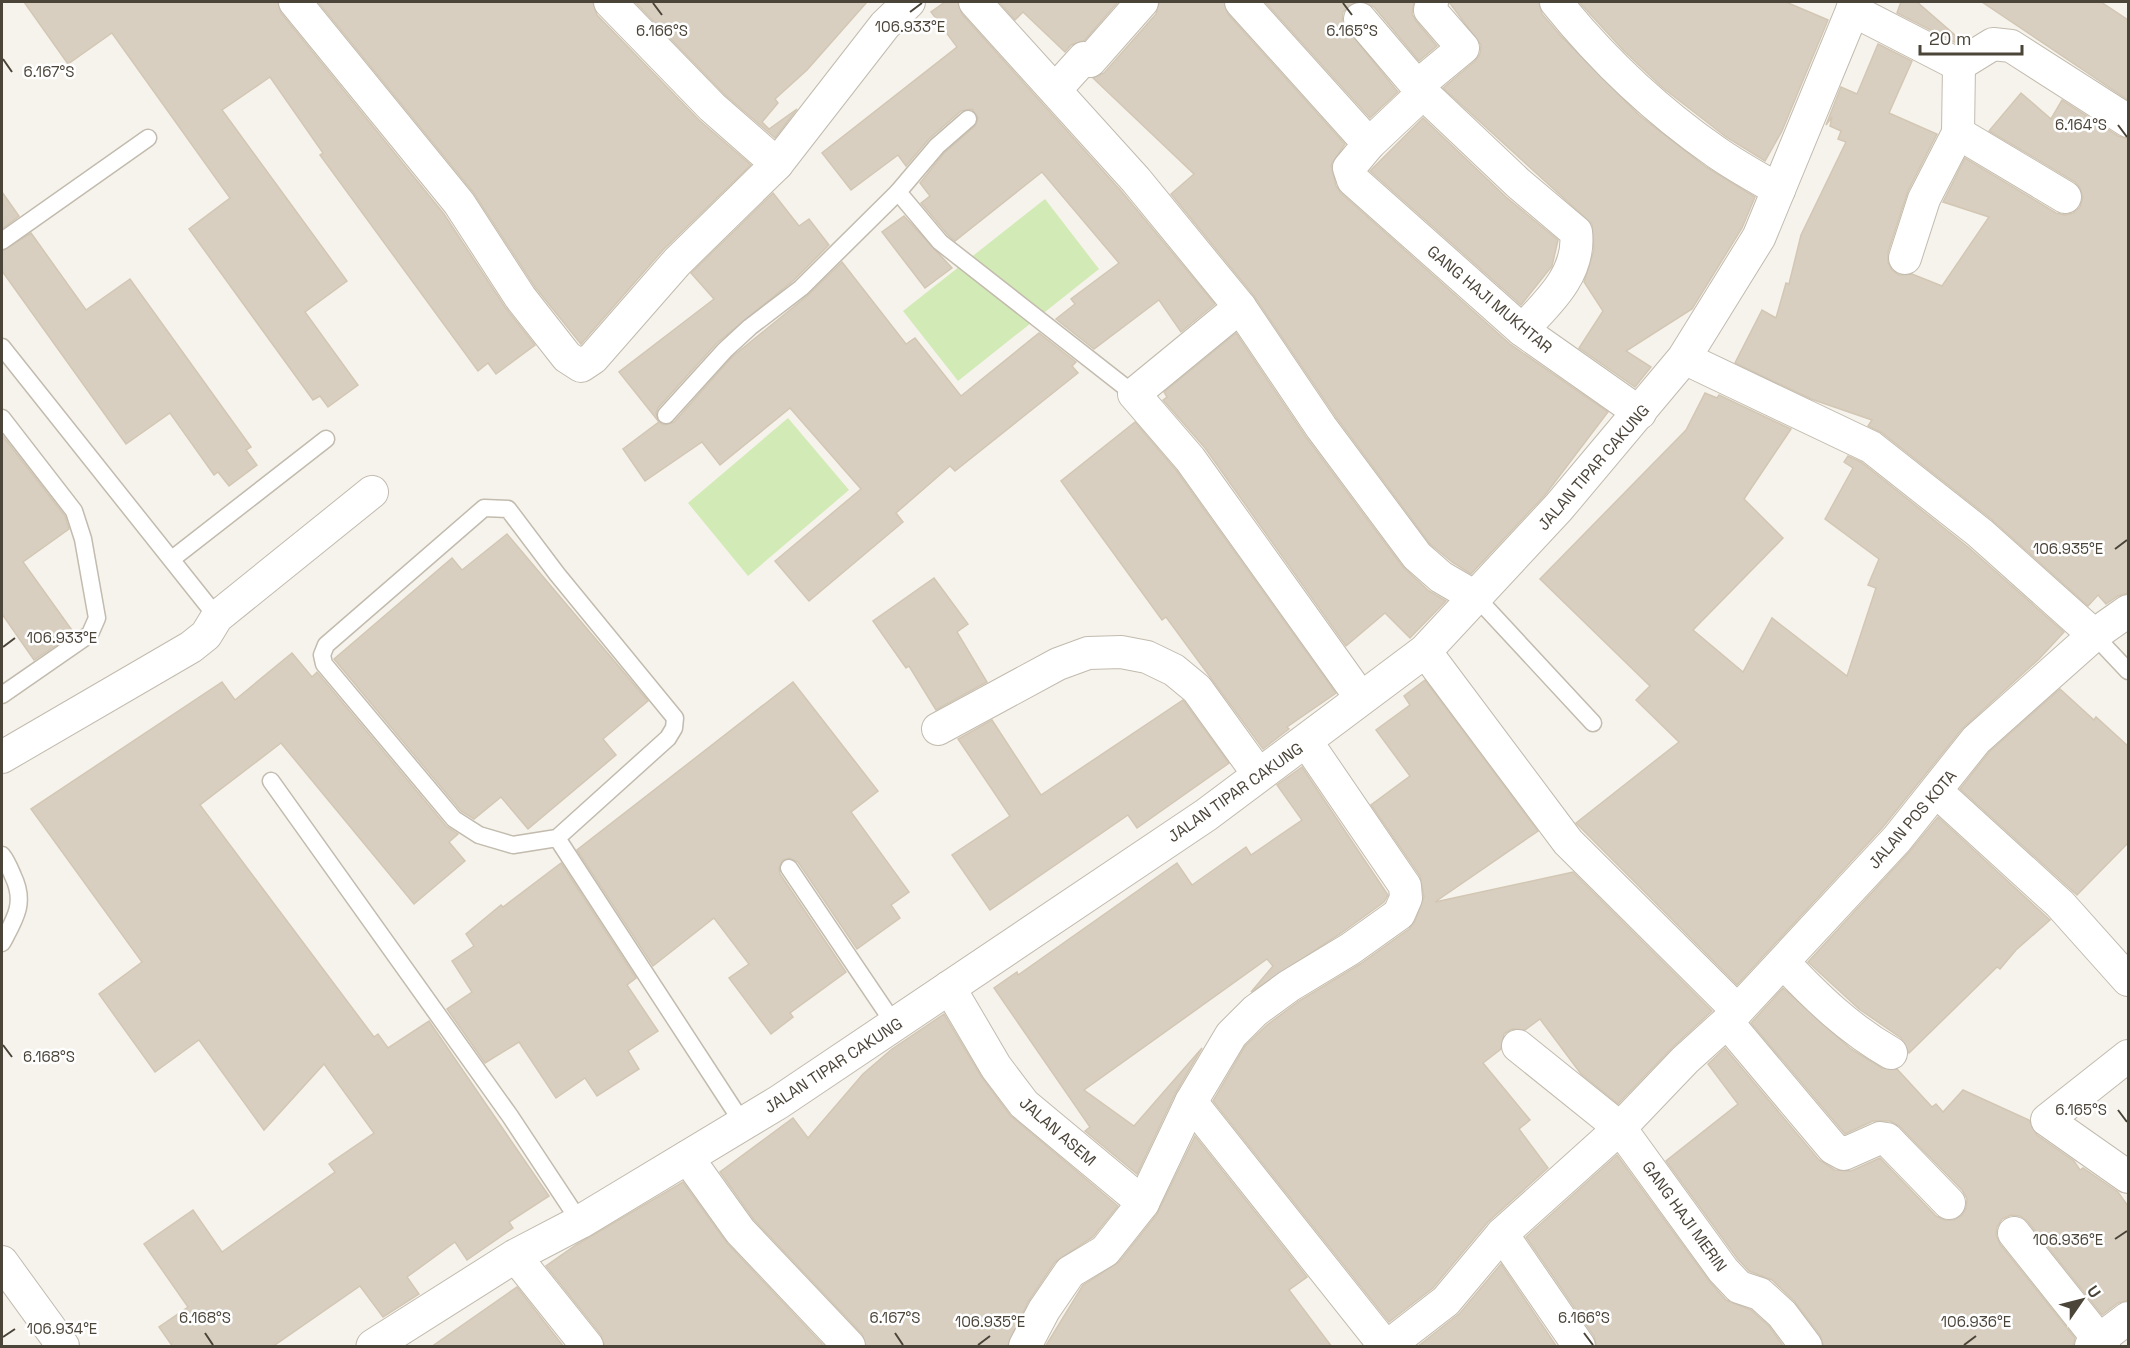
<svg xmlns="http://www.w3.org/2000/svg" width="2130" height="1348" font-family="'Space Grotesk',sans-serif">
  <style>
    .pitch { fill: #d2eab5 }
    .building { fill: #d8cfc1; stroke: #d3c7b4; stroke-width: 1.5 }
    .lines { fill: none; stroke-linecap: round; stroke-linejoin: round }
    .service-casing { stroke: #c2bbae; stroke-width: 19 }
    .minor-casing { stroke: #c2bbae; stroke-width: 34 }
    .tertiary-casing { stroke: #c2bbae; stroke-width: 35 }
    .service { stroke: #fff; stroke-width: 16 }
    .minor { stroke: #fff; stroke-width: 32 }
    .tertiary { stroke: #fff; stroke-width: 33 }
    .ticks { fill: none; stroke: #4b4439; stroke-width: 2 }
    .labels { text-anchor: middle; stroke-width: 5; stroke-linejoin: round; paint-order: stroke }
    .street-label { font-size: 16px; fill: #4b4439; stroke: #fff }
    .ticks-label { font-size: 15px; text-anchor: middle; fill: #4b4439; stroke: #fff; stroke-width: 5; stroke-linejoin: round; paint-order: stroke }
  </style>
  <rect width="100%" height="100%" fill="#f6f3ec"/>
  <!-- pitch -->
  <g class="pitch">
    <polygon points="1045,199 1099,269 958,381 903,311"/>
    <polygon points="788,418 849,490 748,576 688,503"/>
  </g>
  <!-- building -->
  <g class="building">
    <polygon points="24,2 278,2 281,13 444,214 505,307 535,345 496,374 488,363 478,371 320,155 323,153 270,77 222,110 347,281 305,312 358,385 328,407 320,396 313,400 189,229 230,198 112,33 68,64"/>
    <polygon points="318,2 593,2 597,15 699,120 751,165 663,250 581,344 535,287 473,192"/>
    <polygon points="635,2 867,2 807,70 775,99 778,103 762,122 769,129 797,109 775,138 724,94"/>
    <polygon points="945,2 958,2 962,14 1122,192 1215,304 1181,332 1159,300 1094,349 1056,319 1075,304 1071,299 1119,263 1042,172 955,241 947,234 921,203 930,196 920,183 944,153 975,126 978,118 972,109 961,111 929,139 906,166 898,155 851,190 822,153 957,47 931,12"/>
    <polygon points="999,2 1118,2 1084,41 1071,45 1065,52 1023,12 1015,20"/>
    <polygon points="1159,2 1224,2 1228,14 1345,144 1331,165 1336,186 1341,193 1510,344 1608,412 1545,495 1471,574 1452,562 1430,544 1336,417 1254,296 1171,194 1194,174 1093,78 1104,73 1156,14"/>
    <polygon points="1265,2 1356,2 1343,12 1342,23 1398,92 1370,118"/>
    <polygon points="1360,2 1414,2 1412,14 1416,21 1437,46 1419,61 1374,7"/>
    <polygon points="1449,2 1539,2 1542,14 1560,35 1639,115 1706,167 1755,197 1742,228 1692,309 1626,351 1651,367 1635,387 1579,348 1603,311 1584,282 1594,250 1592,224 1443,88 1475,61 1480,54 1481,45"/>
    <polygon points="1579,2 1786,2 1828,20 1782,131 1765,161 1726,137 1663,88 1624,51"/>
    <polygon points="1901,2 1917,2 1963,42 1958,44 1897,13"/>
    <polygon points="1982,2 2101,2 2128,20 2128,100"/>
    <polygon points="1878,44 1912,61 1889,113 1937,134 1908,191 1888,252 1888,262 1892,270 1899,275 1912,274 1942,286 1989,217 1943,202 1965,158 2056,213 2065,215 2073,213 2080,207 2083,197 2080,188 2075,182 1989,131 2021,93 2051,119 2062,100 2118,136 2128,139 2128,593 2118,596 2106,604 2098,595 2088,606 1991,519 1882,433 1868,426 1872,420 1811,399 1735,363 1762,310 1776,318 1786,283 1789,284 1801,235 1846,142 1838,139 1841,131 1830,126 1832,117 1826,125 1841,87 1857,94"/>
    <polygon points="1423,118 1506,197 1558,240 1552,266 1521,305 1370,171"/>
    <polygon points="2,192 19,216 2,229"/>
    <polygon points="773,193 799,226 809,219 829,245 794,280 717,343 658,408 656,413 659,422 619,372 714,299 691,273"/>
    <polygon points="904,216 952,268 925,288 882,232"/>
    <polygon points="31,233 86,310 130,279 251,447 246,450 257,465 229,486 218,472 214,475 170,413 126,444 2,271 2,251"/>
    <polygon points="842,262 906,344 915,338 961,396 1039,333 1076,362 1072,366 1078,373 955,471 950,466 896,513 903,522 809,601 775,561 861,489 790,408 720,465 702,442 645,481 623,449 659,422 664,425 674,422 732,357 807,296"/>
    <polygon points="1236,333 1306,437 1403,567 1429,591 1446,601 1410,638 1385,613 1346,646 1205,448 1163,400 1167,397 1164,392"/>
    <polygon points="1705,393 1717,398 1719,395 1791,429 1744,499 1783,538 1693,630 1743,672 1772,618 1847,676 1876,588 1868,585 1879,559 1825,519 1853,468 1844,462 1848,456 1861,462 1968,547 2064,632 2039,659 1962,729 1883,827 1737,985 1576,823 1679,742 1636,700 1650,686 1540,579 1686,430"/>
    <polygon points="1135,422 1176,470 1336,693 1287,727 1289,729 1263,749 1166,617 1162,620 1061,481"/>
    <polygon points="2,435 65,516 69,529 23,562 74,633 34,660 2,614"/>
    <polygon points="507,534 648,701 603,739 616,755 528,829 501,797 474,819 461,811 334,659 452,558 462,570"/>
    <polygon points="934,578 968,624 957,632 987,682 936,710 909,666 906,668 873,621"/>
    <polygon points="292,653 312,677 317,672 446,826 458,834 449,842 465,861 414,904 281,743 200,805 374,1037 378,1034 388,1048 429,1021 549,1196 509,1222 513,1228 467,1260 455,1242 407,1277 419,1294 383,1317 360,1286 272,1347 173,1347 159,1327 188,1307 144,1244 193,1210 222,1252 335,1172 329,1164 374,1133 324,1064 264,1130 199,1040 155,1072 99,994 142,962 31,809 222,682 235,700"/>
    <polygon points="1425,680 1538,831 1435,902 1573,872 1712,1011 1672,1048 1618,1104 1581,1074 1540,1019 1525,1030 1512,1029 1504,1034 1501,1049 1483,1063 1530,1120 1519,1129 1548,1168 1488,1222 1433,1288 1389,1322 1213,1101 1245,1046 1267,1025 1299,1001 1360,964 1409,929 1415,921 1424,897 1420,876 1371,805 1410,776 1376,730 1410,705 1404,696"/>
    <polygon points="793,682 878,791 851,812 909,892 891,905 900,918 857,949 798,862 789,858 783,860 779,868 780,874 846,972 790,1013 793,1017 771,1034 729,978 749,964 714,918 653,966 577,850"/>
    <polygon points="2060,689 2094,720 2096,717 2128,746 2128,843 2077,895 1960,789 1989,752"/>
    <polygon points="1183,700 1229,763 1137,828 1128,815 990,910 952,855 1010,816 958,739 992,720 1041,795"/>
    <polygon points="1302,767 1388,895 1384,902 1340,934 1251,992 1273,966 1267,959 1084,1090 1134,1126 1202,1048 1175,1094 1137,1174 1085,1131 1090,1127 994,988 1017,972 1018,975 1177,863 1192,885 1246,847 1251,855 1302,820 1277,785"/>
    <polygon points="1938,817 2050,920 2016,950 2000,969 1997,967 1909,1053 1901,1038 1859,1009 1808,962 1910,851"/>
    <polygon points="561,863 636,978 627,985 658,1031 628,1051 639,1069 597,1096 585,1078 556,1098 519,1042 485,1063 447,1009 472,992 452,961 474,946 466,934 501,905 503,907"/>
    <polygon points="1783,988 1851,1049 1882,1068 1897,1069 1932,1107 1936,1104 1943,1112 1963,1090 2029,1120 2037,1135 2074,1161 2080,1170 2083,1168 2118,1192 2128,1206 2128,1300 2118,1303 2102,1315 2028,1222 2020,1216 2011,1215 2002,1219 1997,1227 1996,1235 2000,1244 2075,1338 2073,1347 1824,1347 1820,1335 1794,1301 1772,1280 1749,1271 1737,1258 1666,1161 1738,1104 1708,1064 1725,1048 1819,1160 1835,1170 1851,1171 1880,1158 1936,1216 1945,1220 1954,1220 1962,1215 1966,1208 1967,1199 1962,1190 1899,1126 1890,1121 1873,1121 1845,1134 1751,1023"/>
    <polygon points="944,1014 981,1076 1010,1115 1118,1206 1093,1237 1055,1262 1028,1302 1007,1347 866,1347 862,1334 754,1220 720,1172 793,1118 808,1138 863,1074 892,1049"/>
    <polygon points="1195,1136 1307,1277 1289,1290 1332,1347 1045,1347 1083,1285 1119,1262 1157,1214"/>
    <polygon points="1617,1155 1710,1282 1726,1300 1751,1310 1769,1326 1784,1347 1597,1347 1594,1336 1526,1237"/>
    <polygon points="683,1182 727,1243 825,1347 605,1347 601,1335 546,1266 576,1245"/>
    <polygon points="1501,1264 1557,1347 1417,1347 1460,1313"/>
    <polygon points="517,1287 564,1347 431,1347"/>
  </g>
  <g class="lines">
    <!-- service casing -->
    <g class="service-casing">
      <g id="service">
        <polyline points="968,119 937,146 898,192 940,242 1134,394"/>
        <polyline points="2,241 148,138"/>
        <polyline points="2,347 217,617"/>
        <polyline points="666,415 725,350 750,327 801,288 898,192"/>
        <polyline points="2,418 74,511 83,539 97,618 90,634 2,695"/>
        <polyline points="172,559 326,439"/>
        <polyline points="1477,598 1593,723"/>
        <polyline points="2094,635 2128,671"/>
        <polyline points="271,781 510,1116 580,1222"/>
        <polyline points="557,838 513,845 479,835 454,819 324,664 322,655 326,645 484,508 508,509 557,574 675,718 674,728 668,738 557,838 742,1122"/>
        <path d="M2 855C7 861 10 869 13 876 26 903 15 919 2 943"/>
        <polyline points="789,868 895,1025"/>
      </g>
    </g>
    <!-- minor casing -->
    <g class="minor-casing">
      <g id="minor">
        <polyline points="295,2 459,203 520,297 567,357 581,366 593,358 677,262 777,164 885,25 909,2"/>
        <polyline points="610,2 712,107 777,164"/>
        <polyline points="975,2 1136,180 1240,307 1321,427 1417,556 1441,577 1477,598"/>
        <polyline points="1241,2 1369,144"/>
        <path d="M1556 2C1601 58 1657 111 1716 152 1736 166 1758 178 1779 190"/>
        <polyline points="1852,10 1959,65"/>
        <path d="M1360 19 1423 93 1518 183 1576 232C1581 273 1548 303 1522 330"/>
        <polyline points="1959,65 1993,44 2011,46 2128,121"/>
        <polyline points="1417,86 1463,48 1430,10 1432,2"/>
        <polyline points="1055,90 1084,58 1090,61 1142,2"/>
        <polyline points="1423,93 1369,144 1349,168 1353,180 1522,330 1640,413"/>
        <polyline points="1958,133 2065,197"/>
        <polyline points="1905,258 1924,199 1958,133 1959,65"/>
        <polyline points="1240,307 1134,394 1190,459 1361,698"/>
        <polyline points="1684,358 1871,447 1980,533 2094,635"/>
        <polyline points="1425,651 1568,842 1737,1010"/>
        <polyline points="938,729 1058,664 1088,653 1121,652 1147,657 1174,670 1197,689 1259,775"/>
        <polyline points="2,757 191,647 206,635 217,617 372,492"/>
        <polyline points="1937,792 2060,904 2128,980"/>
        <path d="M1784 963C1817 998 1849 1029 1891 1053"/>
        <polyline points="949,987 996,1067 1024,1104 1143,1203"/>
        <polyline points="1727,1022 1833,1148 1844,1154 1880,1138 1887,1139 1949,1203"/>
        <polyline points="1518,1046 1620,1128 1723,1270 1739,1287 1760,1294 1782,1314 1806,1346"/>
        <polyline points="2128,1056 2047,1120 2128,1177"/>
        <polyline points="1191,1102 1385,1346"/>
        <polyline points="687,1157 740,1231 849,1346"/>
        <polyline points="2014,1233 2104,1346"/>
        <polyline points="1502,1234 1579,1346"/>
        <polyline points="515,1256 587,1346"/>
        <polyline points="2,1262 63,1346"/>
        <polyline points="1025,1346 1044,1310 1070,1272 1105,1251 1143,1203 1191,1102 1231,1035 1255,1011 1289,986 1350,949 1399,914 1406,898 1405,886 1306,741"/>
        <polyline points="1388,1346 1446,1301 1502,1234 1620,1128 1685,1060 1727,1022 1897,839 1976,740 2094,635 2128,611"/>
        <polyline points="2091,1346 2128,1318"/>
      </g>
    </g>
    <!-- tertiary casing -->
    <g class="tertiary-casing">
      <polyline id="tertiary" points="373,1346 515,1256 580,1222 779,1102 1206,815 1425,651 1559,507 1684,358 1759,237 1856,2"/>
    </g>
    <!-- service -->
    <use href="#service" class="service"/>
    <!-- minor -->
    <use href="#minor" class="minor"/>
    <!-- tertiary -->
    <use href="#tertiary" class="tertiary"/>
  </g>
  <!-- ticks -->
  <path class="ticks" d="M653 3 662 15M1343 3 1352 15M910 12 922 3M3 59 12 72M2118 125 2127 137M2115 549 2127 540M3 647 15 638M3 1045 12 1057M2118 1110 2127 1122M2115 1239 2127 1231M205 1333 213 1345M895 1333 903 1345M1584 1333 1593 1345M3 1337 15 1329M978 1345 990 1336M1964 1345 1976 1336"/>
  <g class="labels">
    <!-- street labels -->
    <g class="street-label">
      <text transform="translate(1490 299) rotate(40)" y="6">GANG HAJI MUKHTAR</text>
      <text transform="translate(1593 467) rotate(-49)" y="6">JALAN TIPAR CAKUNG</text>
      <text transform="translate(1235 792) rotate(-35)" y="6">JALAN TIPAR CAKUNG</text>
      <text transform="translate(1912 819) rotate(-49)" y="6">JALAN POS KOTA</text>
      <text transform="translate(833 1065) rotate(-33)" y="6">JALAN TIPAR CAKUNG</text>
      <text transform="translate(1058 1131) rotate(41)" y="6">JALAN ASEM</text>
      <text transform="translate(1685 1216) rotate(54)" y="6">GANG HAJI MERIN</text>
    </g>
  </g>
  <g class="ticks-label">
    <text x="910" y="32">106.933°E</text>
    <text x="662" y="36">6.166°S</text>
    <text x="1352" y="36">6.165°S</text>
    <text x="49" y="77">6.167°S</text>
    <text x="2081" y="130">6.164°S</text>
    <text x="2068" y="554">106.935°E</text>
    <text x="62" y="643">106.933°E</text>
    <text x="49" y="1062">6.168°S</text>
    <text x="2081" y="1115">6.165°S</text>
    <text x="2068" y="1245">106.936°E</text>
    <text x="205" y="1323">6.168°S</text>
    <text x="895" y="1323">6.167°S</text>
    <text x="1584" y="1323">6.166°S</text>
    <text x="990" y="1327">106.935°E</text>
    <text x="1976" y="1327">106.936°E</text>
    <text x="62" y="1334">106.934°E</text>
  </g>
  <!-- border -->
  <rect width="2130" height="1348" fill="none" stroke="#4b4439" stroke-width="6"/>
  <!-- north arrow -->
  <g transform="translate(2082 1300) rotate(55)" stroke="#ffffff" stroke-width="4.5" paint-order="stroke">
  <path d="M0-4.5L10 22L0 15L-10 22Z" fill="#4b4439"/>
  <text y="-9" font-size="16" font-weight="bold" text-anchor="middle" fill="#4b4439">U</text>
  </g>
  <!-- scale -->
  <path d="M1920 45v9h102v-9" fill="none" stroke="#4b4439" stroke-width="3"/>
  <text x="1929" y="45" font-size="18" fill="#4b4439" stroke="#ffffff" stroke-width="4.5" paint-order="stroke">20 m</text>
</svg>
